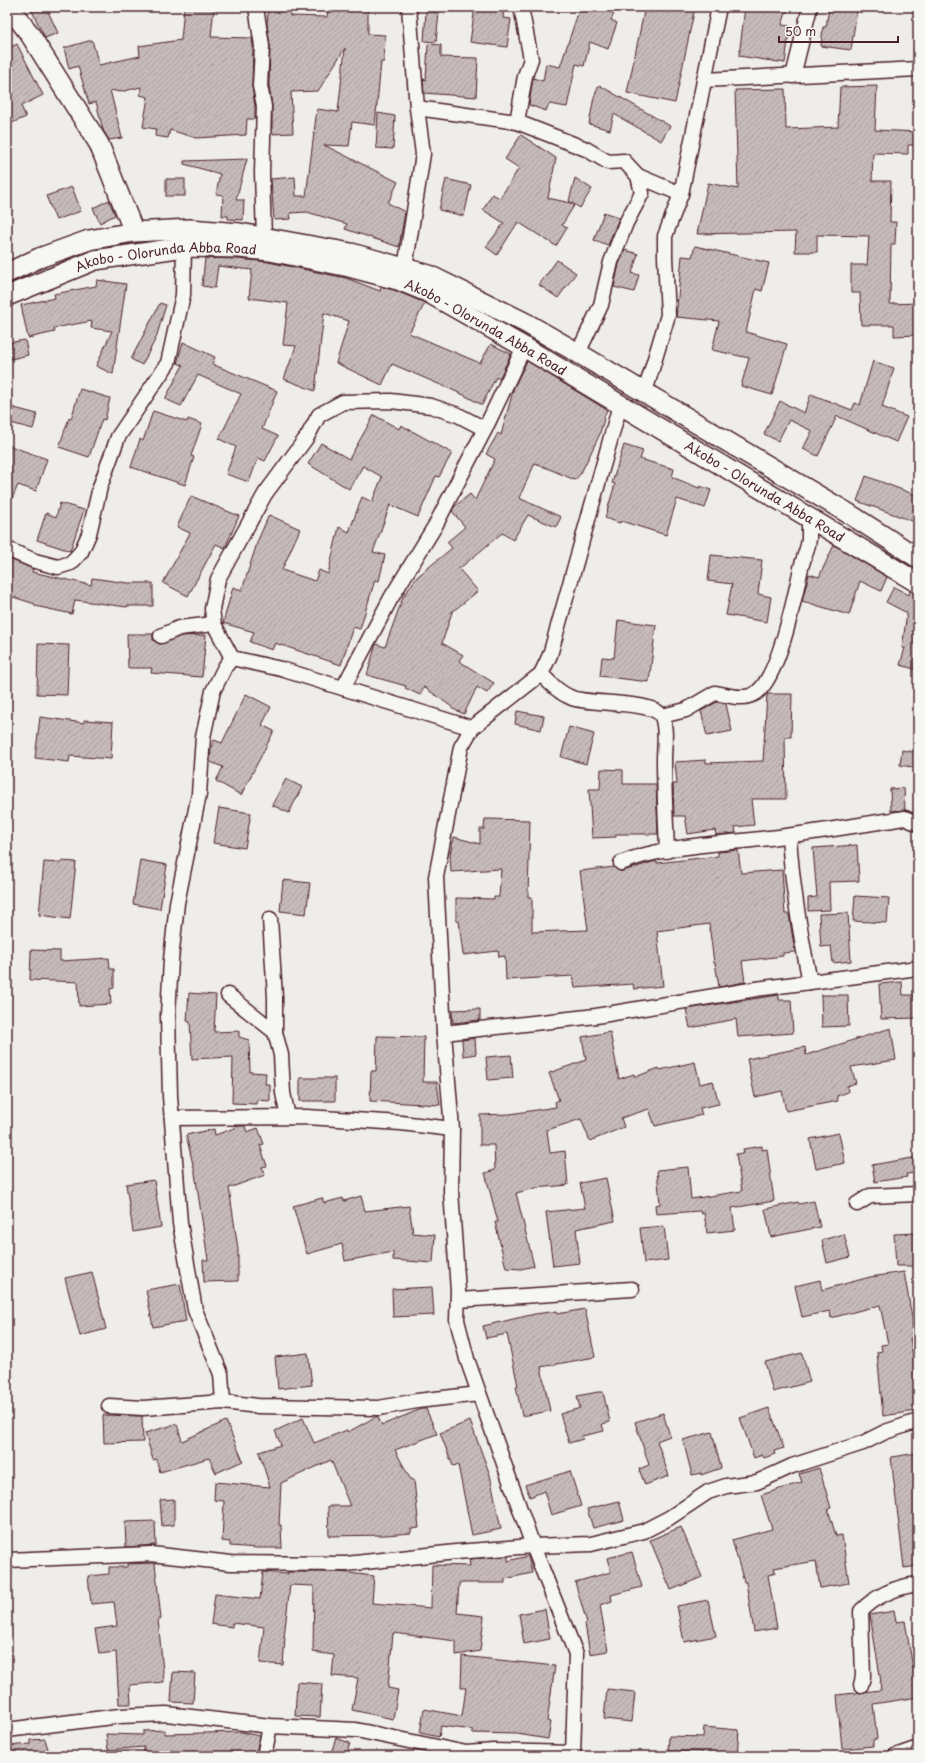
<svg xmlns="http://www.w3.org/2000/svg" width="925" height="1763" font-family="'Playpen Sans',sans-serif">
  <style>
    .building { fill: url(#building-hatch); stroke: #4a1f2b }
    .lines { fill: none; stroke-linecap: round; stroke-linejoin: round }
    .street-casing { stroke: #4a1f2b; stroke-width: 17 }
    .secondary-casing { stroke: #4a1f2b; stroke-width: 22 }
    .street { stroke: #f6f6f2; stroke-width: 14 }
    .secondary { stroke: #f6f6f2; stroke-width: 19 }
    .labels { text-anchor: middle; stroke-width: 3.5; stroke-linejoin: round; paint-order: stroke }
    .street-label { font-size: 13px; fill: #4a1f2b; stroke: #f6f6f2 }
  </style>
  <defs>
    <pattern id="building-hatch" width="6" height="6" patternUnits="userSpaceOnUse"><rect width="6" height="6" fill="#c6babb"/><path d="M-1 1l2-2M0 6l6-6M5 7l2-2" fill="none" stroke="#ac9fa1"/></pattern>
  </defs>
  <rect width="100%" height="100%" fill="#efedea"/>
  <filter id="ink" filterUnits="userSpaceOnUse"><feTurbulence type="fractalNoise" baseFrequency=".025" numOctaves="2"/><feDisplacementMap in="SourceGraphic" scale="8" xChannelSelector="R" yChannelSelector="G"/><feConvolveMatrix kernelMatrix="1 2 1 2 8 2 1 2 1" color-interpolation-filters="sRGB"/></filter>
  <g filter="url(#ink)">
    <!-- building -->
    <g class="building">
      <polygon points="30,7 46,7 58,33 45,38"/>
      <polygon points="184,7 214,7 211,37 252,38 253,46 252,86 255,107 255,119 247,119 246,135 196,138 170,130 168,138 155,136 156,129 143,127 148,97 140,95 141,87 120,92 110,90 122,138 109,140 103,130 96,102 89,104 78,66 69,69 64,48 92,40 99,65 140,56 139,46 181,40"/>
      <polygon points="328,7 368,7 368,34 385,35 384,62 381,62 375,125 352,122 349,146 324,145 398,182 388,203 405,212 399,247 345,229 347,224 307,212 290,213 291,219 274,220 271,179 295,177 296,196 306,196 317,109 338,112 345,48 318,91 291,92 293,133 272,134 272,106 269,85 270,46 267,24 268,11 290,11 290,16 327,17"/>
      <polygon points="475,7 504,8 503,18 511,19 507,47 470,42"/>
      <polygon points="580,7 617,7 611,20 617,23 608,49 590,42 584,66 576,64 567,107 549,104 546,111 529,105 533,78 543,81 546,64 560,67"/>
      <polygon points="645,7 695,7 675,103 627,93"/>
      <polygon points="745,7 788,7 782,25 790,26 785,63 739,56"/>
      <polygon points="829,7 857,9 851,50 821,46 823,27 826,27"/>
      <polygon points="426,12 439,13 436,42 424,41"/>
      <polygon points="17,44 43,95 21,106 26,117 7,125 7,49"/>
      <polygon points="428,44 441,45 441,57 478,58 476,97 424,93 423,79 426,80"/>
      <polygon points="599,85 670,126 661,141 614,114 610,130 589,124 594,97"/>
      <polygon points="877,86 875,130 918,132 918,145 908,145 908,154 873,153 872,181 891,181 890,222 896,222 895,244 891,244 890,304 918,303 918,335 894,336 894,325 861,325 860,293 851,293 851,265 867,265 869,236 817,235 817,252 795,252 796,232 697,234 708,183 738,189 735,90 785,89 786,129 838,127 840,87"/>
      <polygon points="378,113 395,116 393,149 376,148"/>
      <polygon points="521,135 556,158 548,198 575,204 562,225 567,228 556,246 518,222 497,255 486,247 504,223 483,210 492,194 500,198 519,168 505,159"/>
      <polygon points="247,159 236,200 244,200 243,220 228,219 228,216 222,216 223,195 216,194 220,174 184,164 184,161"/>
      <polygon points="575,178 592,189 580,208 569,201"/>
      <rect x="166" y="179" width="19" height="17"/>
      <polygon points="446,179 471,185 464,216 439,210"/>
      <polygon points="72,187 81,211 56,220 46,196"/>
      <polygon points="109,200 115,215 100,223 93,208"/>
      <polygon points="604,212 619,218 608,245 594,240"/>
      <polygon points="695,246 769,263 762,291 756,289 746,332 787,344 772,395 741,386 749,358 712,350 719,321 676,317 682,256 692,257"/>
      <polygon points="625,250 638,254 632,273 639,275 634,292 614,287 619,264"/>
      <polygon points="205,258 238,259 268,262 346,278 380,291 381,287 394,290 425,303 409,333 480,363 491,344 511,354 499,379 496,377 482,405 464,395 392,364 382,385 336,363 349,321 324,313 315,391 284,379 296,346 283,345 288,303 249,298 252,270 218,266 215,288 202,286"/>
      <polygon points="557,260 576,273 558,298 539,285"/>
      <polygon points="97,280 126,284 113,374 96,366 112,331 91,328 92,321 54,328 55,332 28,338 21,305 55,298 54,294 96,286"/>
      <polygon points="160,303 166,305 156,338 142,365 131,359"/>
      <polygon points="25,340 28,355 7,360 7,343"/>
      <polygon points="183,342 215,357 212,364 277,391 262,429 278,436 265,461 258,458 249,482 226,474 236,447 219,439 241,394 198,375 181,406 165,399 183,365 177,363"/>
      <polygon points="527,361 607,410 603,419 604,419 599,436 581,473 575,480 535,463 519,498 561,517 556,527 528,515 513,540 502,533 459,569 478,591 452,612 442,643 463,655 459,661 494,683 487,693 477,687 464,714 451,708 452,707 424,687 420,695 405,688 406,686 367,675 375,647 376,644 385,647 403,597 417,577 452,548 447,542 465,527 452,511 454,507 470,494 475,500 495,459 486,454 498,433 501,435 514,387"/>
      <polygon points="873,361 894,368 882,407 907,417 896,442 837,416 818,456 803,449 812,431 789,420 778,441 764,434 780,401 804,413 811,394 852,410 855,403 860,405"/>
      <polygon points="80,389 110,398 105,420 102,419 89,457 59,447 69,418 71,419"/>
      <polygon points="7,406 37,414 33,429 7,422"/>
      <polygon points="153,411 187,422 188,419 202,424 191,456 194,457 185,485 131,467 140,439 143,441"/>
      <polygon points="374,415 399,429 401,425 452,453 439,477 436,476 418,517 390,505 373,552 385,555 379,581 375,580 360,629 353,627 341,665 275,643 272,650 250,642 254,632 223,623 233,587 242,590 258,540 269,515 300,529 282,570 315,581 319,570 328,574 339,527 349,532 362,497 372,502 382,477 363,466 349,489 308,464 321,443 349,459"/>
      <polygon points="7,445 47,459 36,491 18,485 7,510"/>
      <polygon points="624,445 643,451 640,459 674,469 672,477 699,488 700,486 711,490 705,508 677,499 666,535 621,521 620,523 605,518 615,484 612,483"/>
      <polygon points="866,476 918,496 918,523 857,501"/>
      <polygon points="191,496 239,516 225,548 216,544 188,596 163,583 190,533 177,527"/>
      <polygon points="60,503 84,510 70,551 37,540 46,513 56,517"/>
      <polygon points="834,545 887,577 881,591 860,581 849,615 802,601 809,574 819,577"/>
      <polygon points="711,555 762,560 758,594 771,597 767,622 726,615 732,584 708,581"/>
      <polygon points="7,558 33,569 32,572 91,585 92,578 128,583 153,583 153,606 127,606 127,607 75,600 72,614 35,606 35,604 7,595"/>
      <polygon points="894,587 909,595 910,591 918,594 918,670 900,665 905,648 902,648 907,613 886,602"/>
      <polygon points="618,620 656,625 649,682 600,676 602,657 614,658"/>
      <polygon points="127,634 153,634 153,640 160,644 181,636 206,635 202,677 151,673 152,668 128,668"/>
      <polygon points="38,644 69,645 67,695 37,694"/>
      <polygon points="246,694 271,707 262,725 274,731 241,795 216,781 223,767 210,762 211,748 214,740 222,743"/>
      <polygon points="767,694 792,694 791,737 785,737 786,799 751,799 754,825 735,827 736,833 716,835 715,830 688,834 685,816 674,816 673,784 677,784 675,762 706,760 706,763 763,761"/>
      <polygon points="717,702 726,704 732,731 707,736 701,711"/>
      <polygon points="517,711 544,716 541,730 515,724"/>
      <polygon points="40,717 84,723 84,720 113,722 111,759 70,756 69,762 35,758"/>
      <polygon points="569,727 594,734 586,764 561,757"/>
      <polygon points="902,750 918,753 918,768 900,765"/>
      <polygon points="601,769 623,770 623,784 656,784 658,834 616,834 616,837 592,838 589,789 600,789"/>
      <polygon points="286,779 302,787 289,813 272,805"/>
      <polygon points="904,788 905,810 891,811 890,789"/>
      <polygon points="219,808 251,813 245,848 213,843"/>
      <polygon points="485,819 530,820 528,897 532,897 532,932 588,930 580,871 614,867 619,871 623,871 656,861 657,863 718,856 718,852 738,850 741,873 782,870 785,914 789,914 795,952 783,953 783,956 742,961 745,982 719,987 715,963 714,963 709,924 657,931 663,986 634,989 633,984 575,988 573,976 506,980 505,956 499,957 498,951 463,955 459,921 456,921 456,898 494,899 494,897 499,897 501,869 451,872 450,854 454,837 480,844 480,829 484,829"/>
      <polygon points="857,845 859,881 829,882 830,910 808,911 808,898 817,897 813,848"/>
      <polygon points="140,860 167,865 160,909 133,904"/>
      <polygon points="61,861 76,862 70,919 39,915 44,862 60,863"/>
      <polygon points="283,880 310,883 306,914 280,911"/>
      <polygon points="855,896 889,898 887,923 853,921"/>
      <polygon points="848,913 851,961 833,963 831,946 821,947 819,914"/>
      <polygon points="31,950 60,951 60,961 109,958 110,969 114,969 114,988 110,989 111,1004 79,1006 78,982 30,980"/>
      <polygon points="902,982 903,995 918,995 918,1018 881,1019 879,984"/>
      <polygon points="189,993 216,995 214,1032 239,1031 239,1037 249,1040 250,1072 266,1073 265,1084 270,1084 270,1101 257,1100 256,1104 232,1103 233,1057 192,1059 190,1022 187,1021"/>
      <polygon points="779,995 779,1000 791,1000 793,1033 738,1037 736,1019 690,1028 686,1009"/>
      <polygon points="821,995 848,995 849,1026 822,1027"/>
      <polygon points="480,1009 480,1020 453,1023 452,1010"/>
      <polygon points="891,1028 896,1060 851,1067 856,1083 847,1086 848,1092 837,1096 838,1101 786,1111 782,1091 755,1097 747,1059 805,1047 806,1055"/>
      <polygon points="610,1032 619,1079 634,1074 635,1077 659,1068 660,1070 695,1062 700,1084 713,1081 719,1104 700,1108 702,1115 655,1126 649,1109 621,1118 624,1127 590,1141 581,1119 547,1130 550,1153 565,1151 568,1185 536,1188 516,1193 534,1266 521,1269 506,1268 495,1222 498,1222 485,1173 495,1170 494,1145 480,1145 480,1115 510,1114 556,1107 555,1102 559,1100 549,1073 586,1060 582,1037"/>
      <polygon points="377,1036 424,1037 423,1082 437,1082 440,1105 370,1101 371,1071 376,1071"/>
      <polygon points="475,1038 476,1054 463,1056 462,1040"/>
      <polygon points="511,1055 513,1078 488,1080 486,1057"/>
      <rect x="300" y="1078" width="35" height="23"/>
      <polygon points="240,1126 245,1126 247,1132 258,1128 264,1144 260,1145 267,1166 262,1167 265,1175 229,1188 238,1249 238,1281 204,1282 203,1260 208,1260 195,1173 186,1135 214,1129 215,1135"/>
      <polygon points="839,1133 845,1163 816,1169 810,1139"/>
      <polygon points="762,1146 762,1150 767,1149 774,1201 732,1208 735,1230 707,1233 704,1213 701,1214 700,1211 656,1214 655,1205 660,1204 657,1170 688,1167 691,1199 742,1191 736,1154 744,1153 743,1149"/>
      <polygon points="918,1157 918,1173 906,1174 907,1177 875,1182 872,1165"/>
      <polygon points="606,1178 615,1221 576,1229 580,1263 553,1266 546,1212 585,1208 580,1183"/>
      <polygon points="154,1180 161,1227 133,1232 126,1184"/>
      <polygon points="361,1196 365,1211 409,1206 413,1233 435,1235 433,1263 393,1260 393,1252 345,1261 342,1244 307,1254 293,1206 322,1198 324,1203 343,1198 344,1201"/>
      <polygon points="814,1201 820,1227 771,1237 765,1209 798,1202 799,1204"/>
      <polygon points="664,1226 668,1260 644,1263 640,1228"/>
      <polygon points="918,1233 918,1266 896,1266 894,1234"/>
      <polygon points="844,1234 850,1257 827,1263 822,1240"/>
      <polygon points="92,1272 106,1329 80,1336 65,1278"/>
      <polygon points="904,1272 913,1323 912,1323 914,1338 910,1338 914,1363 916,1396 914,1397 916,1411 883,1416 877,1352 882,1351 881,1345 888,1344 880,1305 831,1318 830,1311 802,1317 795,1286 820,1280 822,1290 870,1277"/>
      <polygon points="180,1284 186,1321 153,1327 146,1290"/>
      <polygon points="432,1287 434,1315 393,1317 392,1289"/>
      <polygon points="585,1309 595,1357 541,1367 550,1411 522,1416 516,1386 518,1386 507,1334 486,1338 483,1326 535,1314 557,1311 557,1314"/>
      <polygon points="308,1353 312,1385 278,1389 275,1357"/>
      <polygon points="802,1353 810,1382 773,1392 765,1362"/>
      <polygon points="598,1392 603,1392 610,1422 602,1424 604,1431 582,1436 583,1439 569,1443 560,1414 580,1408 577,1396"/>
      <polygon points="769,1408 784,1448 774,1451 775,1454 764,1458 762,1455 754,1458 740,1418"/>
      <polygon points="421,1409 426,1409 437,1434 395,1450 411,1480 414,1480 419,1528 411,1529 411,1533 386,1535 329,1536 328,1506 350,1506 331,1460 281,1483 279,1525 281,1525 282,1548 257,1548 230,1546 230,1542 222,1541 224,1501 214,1500 215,1482 270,1487 259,1452 281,1445 275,1431 303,1418 314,1443 347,1430 348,1432 377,1416 382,1425"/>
      <polygon points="663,1413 670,1436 657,1441 669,1476 645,1485 639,1469 649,1465 635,1422"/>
      <polygon points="103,1415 142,1416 143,1442 104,1443"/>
      <polygon points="226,1421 243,1461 216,1473 209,1458 160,1472 156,1459 153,1460 145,1433 177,1424 182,1441"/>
      <polygon points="470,1421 490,1475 501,1529 472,1535 458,1465 453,1466 440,1433"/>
      <polygon points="712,1432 721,1468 701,1475 701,1473 692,1475 683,1440"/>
      <polygon points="918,1453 918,1566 904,1568 891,1457"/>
      <polygon points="819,1468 831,1508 828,1509 836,1536 842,1535 849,1583 820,1588 816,1561 774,1568 776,1573 768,1575 777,1628 754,1632 746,1582 744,1582 732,1540 772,1529 761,1495 802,1482 799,1474"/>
      <polygon points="570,1471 581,1506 551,1515 544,1491 530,1497 525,1485"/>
      <polygon points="174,1499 174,1525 162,1526 160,1500"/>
      <polygon points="619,1501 624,1520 593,1528 587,1509"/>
      <polygon points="155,1521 156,1545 126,1547 125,1522"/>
      <polygon points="681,1527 702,1577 671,1590 650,1540"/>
      <polygon points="632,1552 642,1587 611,1595 612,1601 600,1605 608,1651 590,1654 585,1624 587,1623 575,1582 611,1572 607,1558"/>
      <polygon points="508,1556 508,1561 528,1556 532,1573 505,1579 505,1583 459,1583 457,1613 484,1616 480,1651 456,1655 456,1641 393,1633 388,1688 398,1690 393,1719 352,1710 358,1678 332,1676 334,1655 313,1652 314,1586 290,1585 284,1637 285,1637 283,1665 260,1663 264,1627 232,1623 232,1627 211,1624 215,1594 260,1599 263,1572 288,1574 288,1572 340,1572 374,1576 372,1603 431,1608 432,1565 470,1566 469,1559"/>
      <polygon points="155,1563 161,1619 158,1619 164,1682 130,1685 131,1704 119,1704 116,1652 99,1654 95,1629 117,1626 114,1602 91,1604 88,1576 109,1574 109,1567 127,1567 127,1564"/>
      <polygon points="708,1600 716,1636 684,1642 677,1606"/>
      <polygon points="545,1609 550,1639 524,1644 519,1614"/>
      <polygon points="894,1611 896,1622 905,1621 918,1697 873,1704 877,1739 873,1740 873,1746 842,1749 837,1695 881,1690 880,1682 881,1682 870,1615"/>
      <polygon points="462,1656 555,1666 547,1721 551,1722 548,1739 517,1734 472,1733 473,1730 441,1726 439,1737 420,1733 424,1709 462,1716 466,1688 461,1688"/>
      <polygon points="173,1672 195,1673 193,1703 171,1702"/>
      <polygon points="297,1682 322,1684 320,1717 295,1716"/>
      <polygon points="607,1689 635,1692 632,1722 604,1719"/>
      <polygon points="704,1727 739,1730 737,1756 702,1756 702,1752 668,1751 669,1736 703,1737"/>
      <polygon points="165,1730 165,1734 242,1732 259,1736 256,1756 179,1756 179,1754 144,1756 144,1747 108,1750 106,1734 143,1735 143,1731"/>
      <polygon points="336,1738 350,1743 346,1756 330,1756"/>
      <polygon points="45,1739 50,1756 7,1756 7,1746 31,1744 31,1740"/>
    </g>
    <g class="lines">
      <!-- street casing -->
      <g class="street-casing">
        <g id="street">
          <polyline points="256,7 262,46 260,86 264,106 262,172 264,238"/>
          <polyline points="793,76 810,7"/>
          <polyline points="704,80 918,69"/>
          <polyline points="417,108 517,122 586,149 608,162 624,161 638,176 642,193 626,223 611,262 601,305 578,353"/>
          <polyline points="517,122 525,76 531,59 521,7"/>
          <polyline points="638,176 681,194"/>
          <polyline points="405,268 423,154 417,108 409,7"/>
          <polyline points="645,392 668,315 665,257 665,236 681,194 719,7"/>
          <polyline points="7,549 35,561 58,567 71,563 81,552 89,534 100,487 118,437 168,363 183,295 184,247"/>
          <polyline points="161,636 179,628 214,624"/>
          <polyline points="232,658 225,667 213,691 203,737 199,794 177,903 171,960 168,1015 170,1096 180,1223 195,1310 221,1374 223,1402 258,1406 379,1408 417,1401 479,1394"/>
          <path d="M541 674C550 683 559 693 572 698 590 705 655 700 662 717 667 729 664 747 664 760 664 790 666 821 667 851"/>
          <polyline points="343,688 391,598 435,526 485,429 524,347"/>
          <path d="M662 716 686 710 715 693C728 695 744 701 756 693 779 677 795 596 801 568 803 559 808 549 809 539 809 532 809 525 809 518"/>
          <polyline points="472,728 281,669 232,658 214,624 212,609 218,579 265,494 307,437 319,415 343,402 391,401 431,406 458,415 485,429"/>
          <path d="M789 836C792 887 800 933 810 982"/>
          <path d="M621 863C662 846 717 844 761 839 809 834 857 825 905 818L918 824"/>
          <polyline points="270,919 275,997 275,1032"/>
          <polyline points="228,995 275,1032 281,1055 283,1093 288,1117"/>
          <polyline points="444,1033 596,1016 756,989 918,968"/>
          <polyline points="172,1118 307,1117 401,1123 452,1129"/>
          <polyline points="857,1204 870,1196 918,1194"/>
          <polyline points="458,1300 632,1289"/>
          <polyline points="109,1406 143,1408 223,1402"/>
          <polyline points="7,1560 151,1554 231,1563 346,1564 456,1552 533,1546 591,1544 644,1531 669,1518 708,1492 726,1486 757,1482 792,1466 863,1443 885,1432 918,1421"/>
          <path d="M861 1685 863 1677 861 1611C877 1595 895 1587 918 1584"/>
          <polyline points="7,1730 120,1716 166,1714 270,1726 356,1730 466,1753 494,1751 573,1753"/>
          <polyline points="264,1756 270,1726"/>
          <polyline points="573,1756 576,1654 533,1546 467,1359 457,1320 458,1291 451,1191 452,1129 444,1033 436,877 461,747 472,728 541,674 550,655 620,405"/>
          <polyline points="895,1756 918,1748"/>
        </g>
      </g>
      <!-- secondary casing -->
      <g class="secondary-casing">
        <g id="secondary">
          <polyline points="9,7 29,33 99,144 134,232"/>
          <polyline points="7,273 39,258 89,240 134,232 189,229 240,233 351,253 429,275 526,323 578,353 851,515 918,558"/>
          <path id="s1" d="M7 296 95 260 184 247 239 248 270 251 349 267 398 280 427 292 524 347 918 583"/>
        </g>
      </g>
      <!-- street -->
      <use href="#street" class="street"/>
      <!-- secondary -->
      <use href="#secondary" class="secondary"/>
    </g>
  </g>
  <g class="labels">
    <!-- street labels -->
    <g class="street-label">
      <text dy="5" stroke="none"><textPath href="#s1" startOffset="166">Akobo - Olorunda Abba Road</textPath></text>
      <text dy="5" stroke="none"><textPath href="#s1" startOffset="502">Akobo - Olorunda Abba Road</textPath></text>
      <text dy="5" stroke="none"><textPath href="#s1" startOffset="826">Akobo - Olorunda Abba Road</textPath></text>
    </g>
  </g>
  <!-- margin -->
  <rect width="925" height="1763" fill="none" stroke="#f6f6f2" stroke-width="24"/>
  <rect x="12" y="12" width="901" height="1739" fill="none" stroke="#4a1f2b" stroke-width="1.5" filter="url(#ink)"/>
  <!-- scale -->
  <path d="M779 36v6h119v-6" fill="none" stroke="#4a1f2b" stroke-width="2"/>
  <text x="785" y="36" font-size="12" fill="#4a1f2b" stroke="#f6f6f2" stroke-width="3" paint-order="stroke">50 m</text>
</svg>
